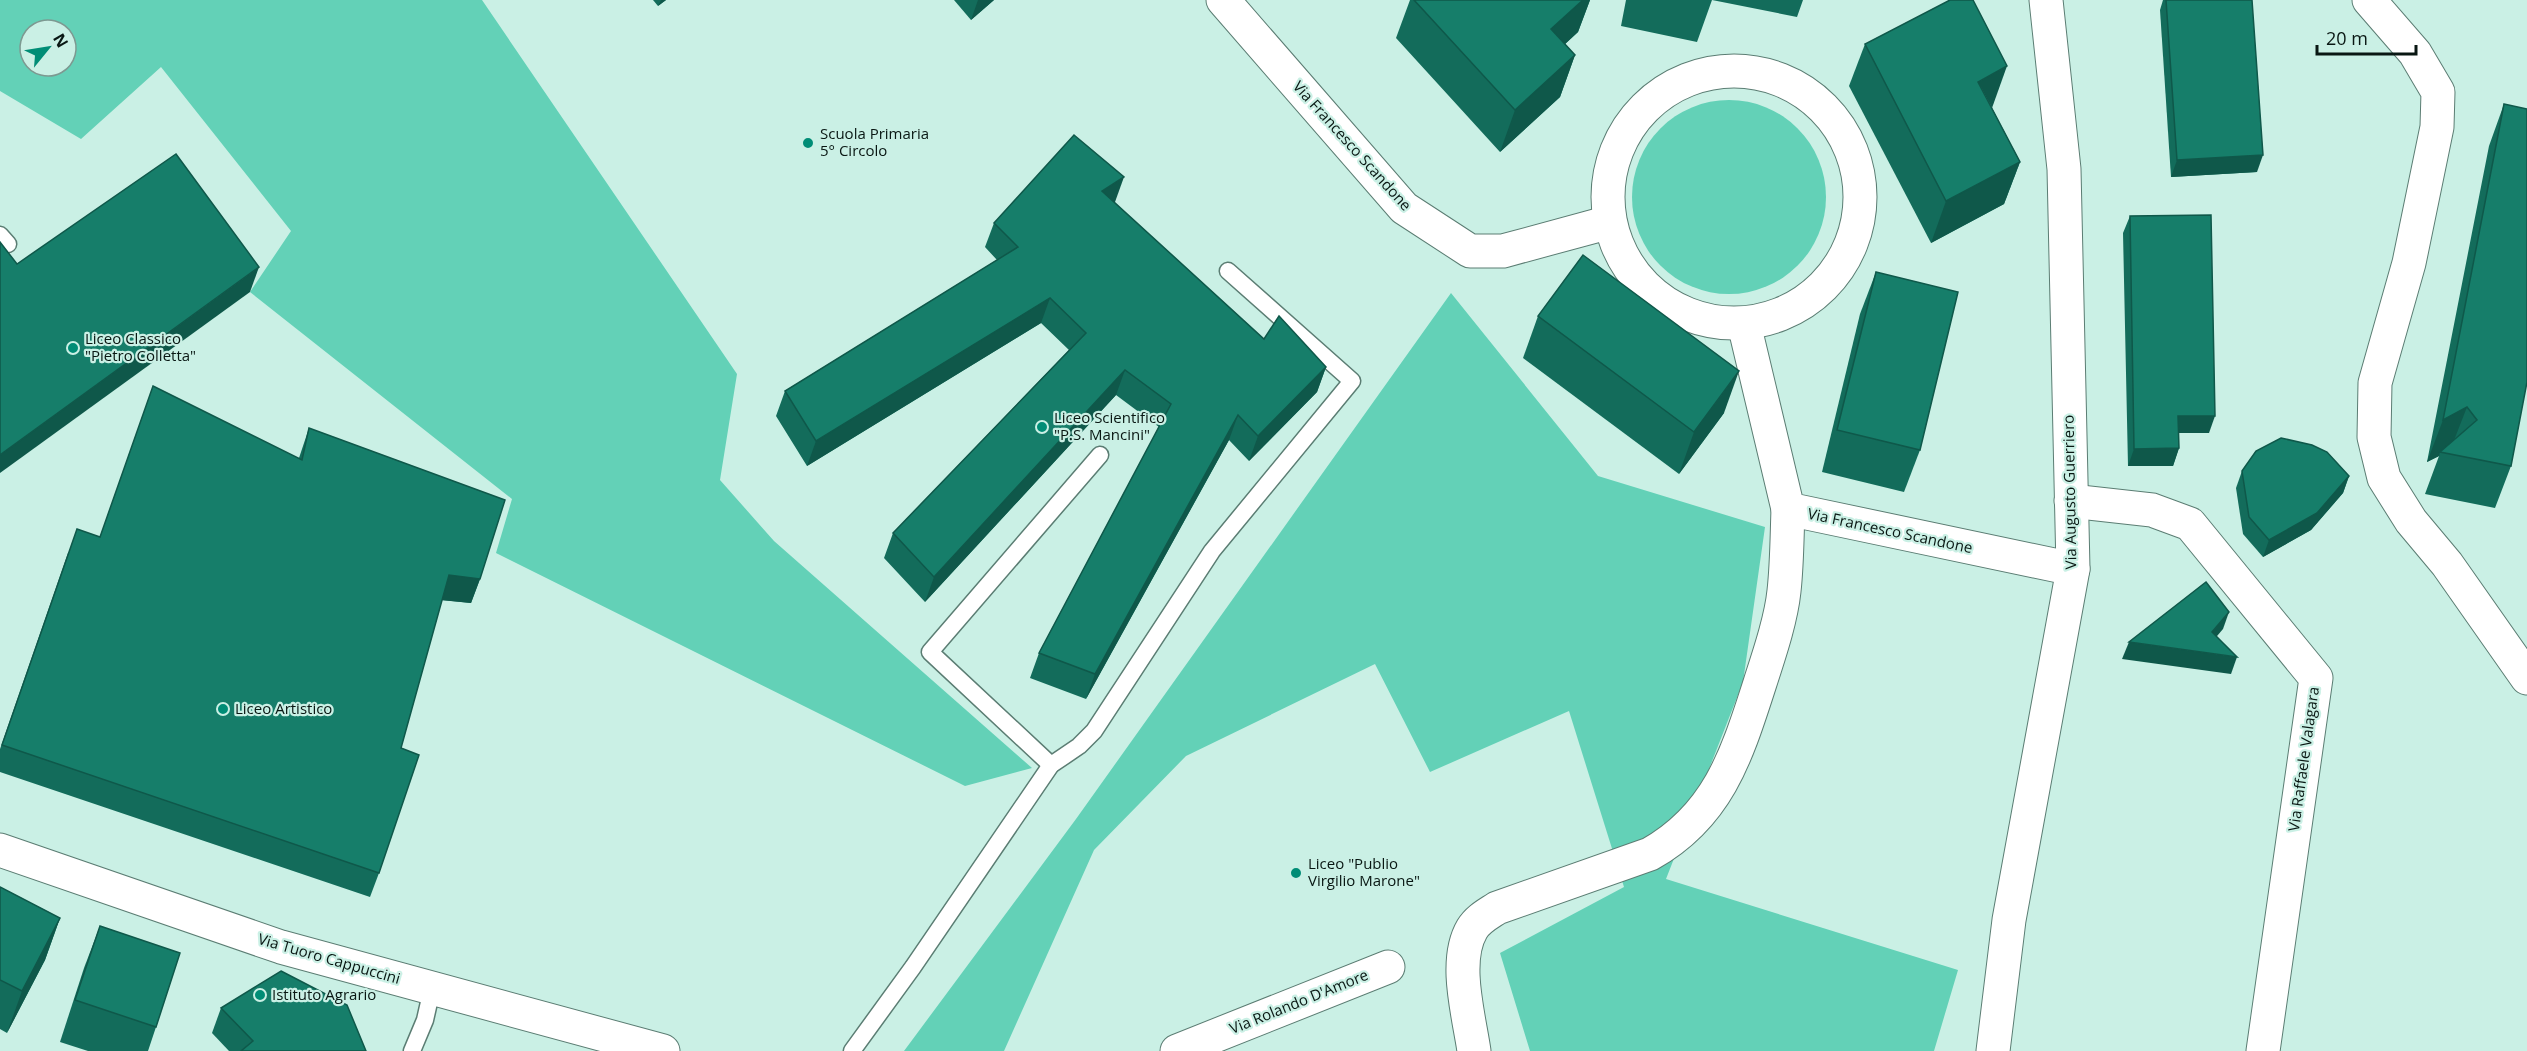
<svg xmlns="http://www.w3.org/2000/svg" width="2527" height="1051" font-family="'Open Sans',sans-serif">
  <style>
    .green { fill: #63d1b7; fill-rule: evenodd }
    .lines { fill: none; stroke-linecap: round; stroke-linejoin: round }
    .lane-casing { stroke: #5b7d73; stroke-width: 19 }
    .street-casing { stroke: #5b7d73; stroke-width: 35 }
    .lane { stroke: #fff; stroke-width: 16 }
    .street { stroke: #fff; stroke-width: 33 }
    .wall { fill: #136c5b }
    .shaded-wall { fill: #0f584a }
    .building { fill: #167e6a; stroke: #0f584a; stroke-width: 1.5 }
    .poi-dot { fill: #008d76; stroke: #caf0e5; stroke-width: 2 }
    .labels { text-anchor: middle; stroke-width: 4.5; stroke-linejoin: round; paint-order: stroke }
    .poi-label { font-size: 15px; fill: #091713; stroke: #caf0e5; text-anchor: start }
    .street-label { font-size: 15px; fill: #091713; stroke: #caf0e5 }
  </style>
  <rect width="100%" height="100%" fill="#caf0e5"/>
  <!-- green -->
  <g class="green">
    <path d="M0 0H482L737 374 720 480 774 541 1032 768 965 786 496 553 512 499 250 292 291 231 161 67 81 139 0 91ZM30 30H66V66H30Z"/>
    <circle cx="1729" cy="197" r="97"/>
    <polygon points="1451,293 1598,476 1765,527 1743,682 1666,879 1958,970 1934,1051 1530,1051 1500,953 1624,887 1569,711 1430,772 1375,664 1186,756 1094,850 1004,1051 904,1051 1076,819"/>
  </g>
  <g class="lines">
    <!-- lane casing -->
    <g class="lane-casing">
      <g id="lane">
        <polyline points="0,235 8,244"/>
        <polyline points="1051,765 930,652 1100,455"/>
        <polyline points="412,1051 425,1020 432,989"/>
        <polyline points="852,1051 913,967 1051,765 1079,746 1094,731 1212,551 1352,381 1228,271"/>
      </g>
    </g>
    <!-- street casing -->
    <g class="street-casing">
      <g id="street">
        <polyline points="1223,0 1404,208 1470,251 1503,251 1610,222"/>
        <polyline points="2369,0 2415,53 2438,92 2437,127 2409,263 2375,383 2374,437 2384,478 2411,521 2447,564 2527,678"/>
        <circle cx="1734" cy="197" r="126"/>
        <polyline points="1744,324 1788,509 2073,569"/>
        <polyline points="2071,501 2152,510 2190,524 2316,678 2263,1051"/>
        <polyline points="0,850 281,947 663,1051"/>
        <polyline points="1177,1051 1388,967"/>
        <path d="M1474 1051C1469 1016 1453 961 1472 929 1478 919 1488 914 1497 908L1650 854C1719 815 1737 754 1760 683 1769 655 1781 620 1784 591 1787 564 1787 536 1788 509"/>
        <polyline points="1993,1051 2009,920 2073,569 2064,169 2046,0"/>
      </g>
    </g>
    <!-- lane -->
    <use href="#lane" class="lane"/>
    <!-- street -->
    <use href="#street" class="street"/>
  </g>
  <!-- wall -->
  <g class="wall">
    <polygon points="653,0 666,0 658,6"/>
    <polygon points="954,0 994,0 971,20"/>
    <polygon points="1410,0 1590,0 1578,32 1565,44 1575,55 1560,97 1500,152 1396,38"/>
    <polygon points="1626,0 1803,0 1797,17 1712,0 1697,42 1621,26"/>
    <polygon points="2163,0 2166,0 2257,172 2171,177 2160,10"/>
    <polygon points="1865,44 1992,108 2020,162 2004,204 1931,243 1849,86"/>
    <polygon points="2504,104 2511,466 2495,508 2425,494 2439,456 2427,462 2489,146"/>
    <polygon points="1114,202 1264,339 1326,367 1317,392 1249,461 1229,440 1086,699 1030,678 1039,653 1159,427 1116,395 925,602 884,558 893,533 1069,350 1041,323 807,466 776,416 785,391 997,260 985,247 994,223 1115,202"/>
    <polygon points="2130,216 2209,433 2179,433 2179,448 2173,466 2128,466 2123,233"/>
    <polygon points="1876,272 1920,450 1904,492 1822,472 1860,314"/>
    <polygon points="1538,316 1724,413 1679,474 1523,358"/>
    <polygon points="309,428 480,579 471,603 442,600 401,748 379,873 370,897 0,772 0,749 68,553 299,458"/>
    <polygon points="2242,471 2349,476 2343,493 2311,530 2263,557 2243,534 2236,488"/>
    <polygon points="0,887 60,918 45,960 7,1033 0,1029"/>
    <polygon points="100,926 156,1027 148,1051 88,1051 60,1042 84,968"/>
    <polygon points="221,1008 366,1051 229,1051 212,1033"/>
  </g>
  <!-- shaded-wall -->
  <g class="shaded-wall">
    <polygon points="661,0 666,0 658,6"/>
    <polygon points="978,0 994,0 971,20"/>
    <polygon points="1583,0 1590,0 1578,32 1536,71 1551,29"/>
    <polygon points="1575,55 1560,97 1500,152 1515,110"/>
    <polygon points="2007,66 1992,108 1978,82"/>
    <polygon points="2263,155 2257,172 2171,177 2177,160"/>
    <polygon points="2020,162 2004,204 1931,243 1946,201"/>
    <polygon points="1124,177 1115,202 1093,216 1102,191"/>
    <polygon points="259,267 250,292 0,473 0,455"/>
    <polygon points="1050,298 1041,323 807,466 816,441"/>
    <polygon points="1326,367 1317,392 1249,461 1258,436"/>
    <polygon points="1125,370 1116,395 925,602 934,577"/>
    <polygon points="1739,371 1724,413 1679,474 1694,432"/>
    <polygon points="2467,407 2451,448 2440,452 2439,456 2427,462 2443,420"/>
    <polygon points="1238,415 1229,440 1086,699 1095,674"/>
    <polygon points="2178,416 2215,416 2209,433 2172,433"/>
    <polygon points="2179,448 2173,466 2128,466 2134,449"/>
    <polygon points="2349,476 2343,493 2311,530 2263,557 2269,540"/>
    <polygon points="449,575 480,579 471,603 440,600"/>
    <polygon points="2229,612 2223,629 2206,649 2212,632"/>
    <polygon points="2129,642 2237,657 2231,674 2122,659"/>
    <polygon points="60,918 45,960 7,1033 22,991"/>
  </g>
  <!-- building -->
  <g class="building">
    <polygon points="1414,0 1583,0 1551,29 1575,55 1515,110"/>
    <polygon points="1950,0 1973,0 2007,66 1978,82 2020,162 1946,201 1865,44"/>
    <polygon points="2166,0 2252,0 2263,155 2177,160"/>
    <polygon points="2504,104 2527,109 2527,382 2511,466 2440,452 2477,420 2467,407 2443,420"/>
    <polygon points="1074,135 1124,177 1102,191 1264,339 1279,316 1326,367 1258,436 1238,415 1095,674 1039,653 1171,404 1125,370 934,577 893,533 1086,333 1050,298 816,441 785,391 1018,247 994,223"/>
    <polygon points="176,154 259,267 0,455 0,242 17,264"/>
    <polygon points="2211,215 2215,416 2178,416 2179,448 2134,449 2130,216"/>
    <polygon points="1583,255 1739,371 1694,432 1538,316"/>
    <polygon points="1876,272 1958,292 1920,450 1837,430"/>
    <polygon points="153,386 302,460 309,428 505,500 480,579 449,575 401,748 419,755 379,873 2,745 77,529 100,537"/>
    <polygon points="2281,438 2312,445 2327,452 2349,476 2317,513 2269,540 2249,517 2242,471 2256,451"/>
    <polygon points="2206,582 2229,612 2212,632 2237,657 2129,642"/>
    <polygon points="0,887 60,918 22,991 0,980"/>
    <polygon points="100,926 180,953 156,1027 75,1000"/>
    <polygon points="281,971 347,1005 366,1051 241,1051 253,1041 221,1008"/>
  </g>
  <!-- markers -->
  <g class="poi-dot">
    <circle cx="808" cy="143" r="6"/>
    <circle cx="73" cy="348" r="6"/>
    <circle cx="1042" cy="427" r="6"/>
    <circle cx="223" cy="709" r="6"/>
    <circle cx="1296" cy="873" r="6"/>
    <circle cx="260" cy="995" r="6"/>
  </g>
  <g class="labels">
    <!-- poi labels -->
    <g class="poi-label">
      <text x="820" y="139">Scuola Primaria<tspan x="820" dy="17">5° Circolo</tspan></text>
      <text x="85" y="344">Liceo Classico<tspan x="85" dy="17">"Pietro Colletta"</tspan></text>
      <text x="1054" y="423">Liceo Scientifico<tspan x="1054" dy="17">"P.S. Mancini"</tspan></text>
      <text x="235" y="714">Liceo Artistico</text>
      <text x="1308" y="869">Liceo "Publio<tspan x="1308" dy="17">Virgilio Marone"</tspan></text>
      <text x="272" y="1000">Istituto Agrario</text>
    </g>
    <!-- street labels -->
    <g class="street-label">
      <text transform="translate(1352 146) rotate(48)" y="5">Via Francesco Scandone</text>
      <text transform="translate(2070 492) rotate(-91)" y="5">Via Augusto Guerriero</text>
      <text transform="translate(1890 531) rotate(12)" y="5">Via Francesco Scandone</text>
      <text transform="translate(2304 759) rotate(-82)" y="5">Via Raffaele Valagara</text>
      <text transform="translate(329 959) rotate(16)" y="5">Via Tuoro Cappuccini</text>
      <text transform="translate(1299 1002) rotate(-22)" y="5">Via Rolando D'Amore</text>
    </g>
  </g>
  <!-- north arrow -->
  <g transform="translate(48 48) rotate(60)"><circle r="28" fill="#caf0e5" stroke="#7d9991" stroke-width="1.5"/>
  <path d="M0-4.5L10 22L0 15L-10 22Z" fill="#008d76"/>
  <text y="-9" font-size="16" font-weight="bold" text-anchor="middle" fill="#091713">N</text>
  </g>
  <!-- scale -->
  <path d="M2317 45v9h99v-9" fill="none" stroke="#091713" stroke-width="3"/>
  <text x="2326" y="45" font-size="18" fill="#091713" stroke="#caf0e5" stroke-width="4.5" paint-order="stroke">20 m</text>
</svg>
